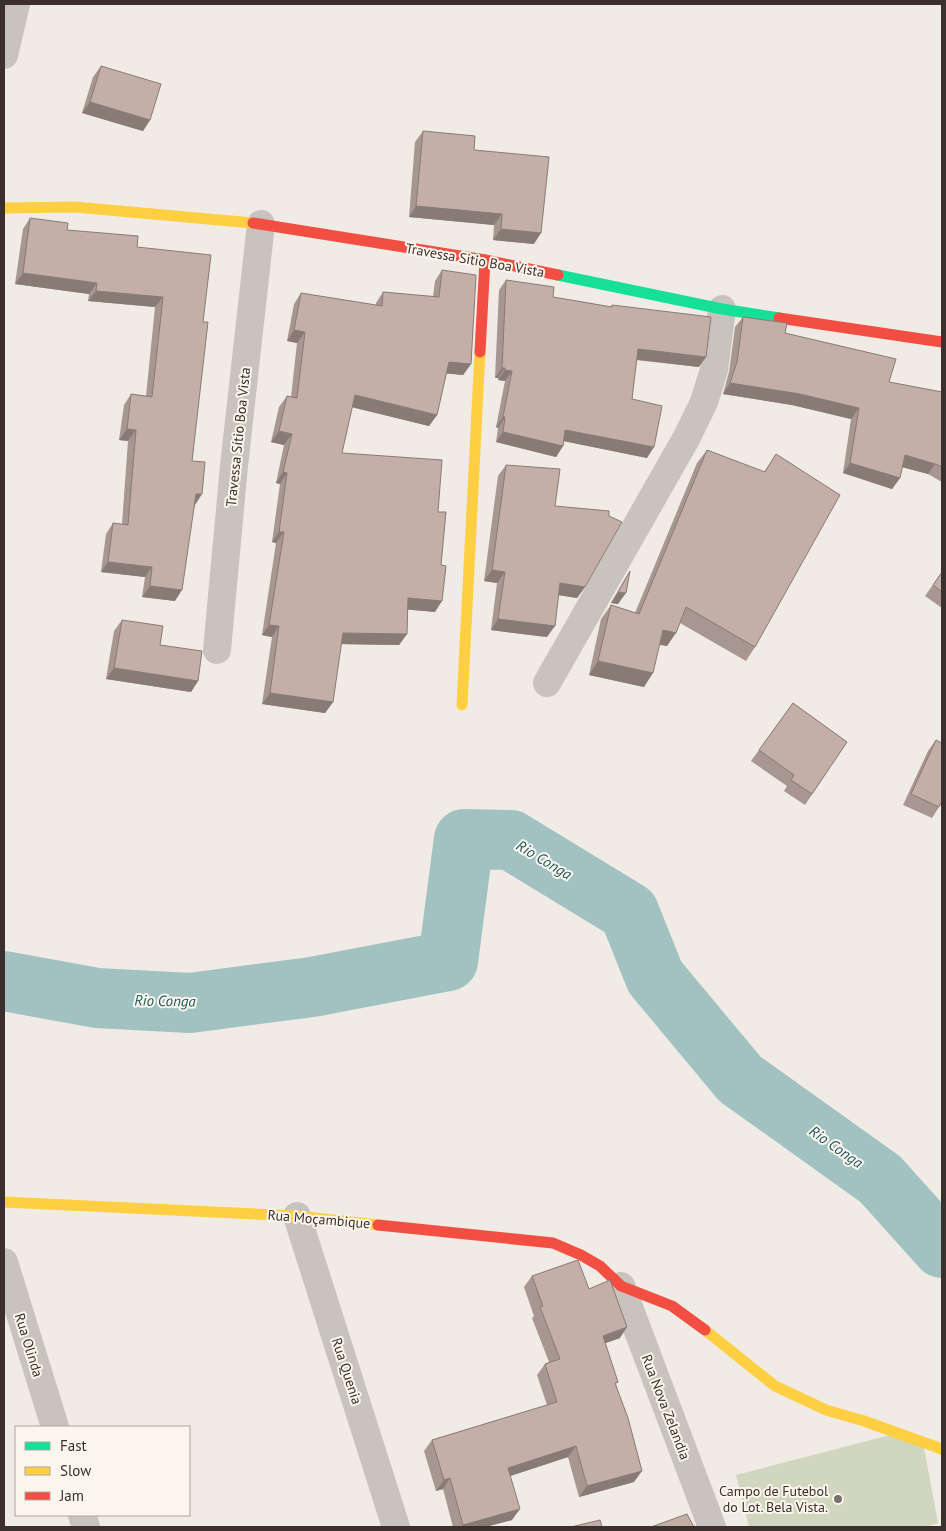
<svg xmlns="http://www.w3.org/2000/svg" width="946" height="1531" font-family="'PT Sans',sans-serif">
  <style>
    .green { fill: #d1d6bf }
    .lines { fill: none; stroke-linecap: round; stroke-linejoin: round }
    .river { stroke: #a1c2c1; stroke-width: 60 }
    .street { stroke: #c9c3be; stroke-width: 28 }
    .fast { stroke: #16e098; stroke-width: 11 }
    .slow { stroke: #ffcf43; stroke-width: 11 }
    .jam { stroke: #f24e42; stroke-width: 11 }
    .wall { fill: #a89690 }
    .shaded-wall { fill: #887a75 }
    .building { fill: #c3afa7; stroke: #887a75 }
    .poi-dot { fill: #7a716c; stroke: #fbf5ee; stroke-width: 2 }
    .labels { text-anchor: middle; stroke-width: 4; stroke-linejoin: round; paint-order: stroke }
    .street-label { font-size: 14px; fill: #3b302b; stroke: #fbf5ee }
    .poi-label { font-size: 14px; fill: #3b302b; stroke: #fbf5ee; text-anchor: end }
    .water-label { font-size: 15px; font-style: italic; fill: #1f5a5e; stroke: #fbf5ee }
  </style>
  <rect width="100%" height="100%" fill="#f0ebe5"/>
  <!-- green -->
  <polygon class="green" points="894,1434 924,1448 938,1523 925,1527 749,1527 736,1475"/>
  <g class="lines">
    <!-- river -->
    <polyline class="river" points="4,981 97,998 190,1003 312,987 448,961 464,839 511,840 629,912 655,977 740,1079 880,1179 942,1248"/>
    <!-- street -->
    <g class="street">
      <polyline points="4,55 16,4"/>
      <polyline points="217,650 234,466 261,224"/>
      <polyline points="547,683 687,437 704,402 714,370 722,309"/>
      <polyline points="297,1216 396,1527"/>
      <polyline points="4,1262 55,1427"/>
      <polyline points="621,1286 712,1527"/>
      <polyline points="82,1515 86,1527"/>
    </g>
    <!-- fast -->
    <polyline class="fast" points="558,275 722,309 779,318"/>
    <!-- slow -->
    <g class="slow">
      <polyline points="4,208 75,207 253,223"/>
      <polyline points="462,705 480,352"/>
      <polyline points="4,1202 297,1216 378,1225"/>
      <polyline points="705,1330 775,1386 826,1410 864,1421 942,1449"/>
    </g>
    <!-- jam -->
    <g class="jam">
      <polyline points="253,223 485,260 558,275"/>
      <polyline points="779,318 942,342"/>
      <polyline points="480,352 485,260"/>
      <polyline points="378,1225 553,1243 581,1255 600,1266 621,1286 672,1306 705,1330"/>
    </g>
  </g>
  <!-- wall -->
  <g class="wall">
    <polygon points="101,66 150,120 143,131 82,113 93,77"/>
    <polygon points="423,131 474,150 534,244 493,240 494,225 409,217 415,142"/>
    <polygon points="30,218 67,230 137,247 203,322 192,461 195,505 175,601 142,597 145,577 101,572 106,534 113,523 122,524 128,441 119,440 124,405 131,394 146,396 155,307 88,301 89,294 15,284 23,229"/>
    <polygon points="442,270 471,364 463,375 446,373 437,415 429,426 352,407 342,453 438,512 435,612 407,609 407,634 399,645 341,644 333,702 325,713 262,704 272,637 262,635 276,543 272,542 280,484 276,483 284,445 271,442 279,407 287,396 291,397 297,343 287,341 294,304 301,293 376,305 376,303 383,292 433,297 435,281"/>
    <polygon points="506,280 553,297 611,307 612,305 699,367 636,360 632,399 647,458 564,441 563,446 556,457 496,442 498,428 496,427 505,381 498,380 498,378 495,378 499,290"/>
    <polygon points="743,317 785,333 889,382 942,392 942,482 928,474 902,467 900,478 892,489 843,473 851,419 792,405 723,394 729,372 735,327"/>
    <polygon points="707,450 764,472 776,454 755,647 746,661 680,623 667,646 660,645 644,687 589,675 601,619 611,605 635,613 697,463"/>
    <polygon points="506,465 555,506 585,587 577,598 558,595 547,637 491,630 497,583 484,581 498,476"/>
    <polygon points="630,571 618,604 611,603 623,582"/>
    <polygon points="942,572 942,608 925,596"/>
    <polygon points="122,620 160,645 198,681 191,692 106,679 114,631"/>
    <polygon points="793,703 847,742 805,805 784,791 787,786 751,761"/>
    <polygon points="936,740 939,807 932,818 903,805 928,751"/>
    <polygon points="532,1276 589,1289 620,1338 605,1343 618,1382 616,1384 634,1482 579,1497 568,1457 510,1476 512,1520 485,1527 453,1527 443,1489 436,1491 424,1451 432,1440 547,1405 537,1375 545,1364 549,1362 532,1318 534,1316 524,1287"/>
  </g>
  <!-- shaded-wall -->
  <g class="shaded-wall">
    <polygon points="90,102 150,120 143,131 82,113"/>
    <polygon points="416,206 502,214 494,225 409,217"/>
    <polygon points="501,229 541,233 534,244 493,240"/>
    <polygon points="23,273 97,283 89,294 15,284"/>
    <polygon points="96,291 163,297 155,307 88,301"/>
    <polygon points="294,330 305,332 297,343 287,341"/>
    <polygon points="638,349 706,357 699,367 631,359"/>
    <polygon points="449,362 471,364 463,375 441,373"/>
    <polygon points="502,368 505,368 498,378 495,378"/>
    <polygon points="505,370 512,371 505,381 498,380"/>
    <polygon points="730,383 800,394 859,408 851,419 792,405 723,394"/>
    <polygon points="355,395 437,415 429,426 347,406"/>
    <polygon points="503,417 505,417 498,428 496,427"/>
    <polygon points="127,429 136,430 128,441 119,440"/>
    <polygon points="565,430 654,447 647,458 558,440"/>
    <polygon points="279,431 292,434 284,445 271,442"/>
    <polygon points="503,432 563,446 556,457 496,442"/>
    <polygon points="905,455 935,464 928,474 898,466"/>
    <polygon points="850,463 900,478 892,489 843,473"/>
    <polygon points="283,472 287,473 280,484 276,483"/>
    <polygon points="196,494 202,494 195,505 188,504"/>
    <polygon points="279,532 284,532 276,543 272,542"/>
    <polygon points="108,562 152,567 145,577 101,572"/>
    <polygon points="492,570 505,572 497,583 484,581"/>
    <polygon points="560,583 585,587 577,598 552,594"/>
    <polygon points="150,586 182,590 175,601 142,597"/>
    <polygon points="618,592 626,593 618,604 611,603"/>
    <polygon points="408,598 442,601 435,612 400,609"/>
    <polygon points="498,619 555,626 547,637 491,630"/>
    <polygon points="269,625 279,626 272,637 262,635"/>
    <polygon points="663,630 676,633 667,646 653,643"/>
    <polygon points="343,633 407,634 399,645 335,644"/>
    <polygon points="598,661 653,673 644,687 589,675"/>
    <polygon points="114,668 198,681 191,692 106,679"/>
    <polygon points="270,693 333,702 325,713 262,704"/>
    <polygon points="627,1327 620,1338 595,1347 603,1336"/>
    <polygon points="576,1446 568,1457 501,1479 508,1468"/>
    <polygon points="642,1471 634,1482 579,1497 587,1486"/>
    <polygon points="450,1478 443,1489 436,1491 444,1480"/>
    <polygon points="520,1509 512,1520 485,1527 461,1527 463,1525"/>
  </g>
  <!-- building -->
  <g class="building">
    <polygon points="101,66 161,84 150,120 90,102"/>
    <polygon points="423,131 475,136 474,150 549,157 541,233 501,229 502,214 416,206"/>
    <polygon points="30,218 68,223 67,230 138,236 137,247 211,255 203,322 208,322 192,461 205,462 202,494 196,494 182,590 150,586 152,567 108,562 113,523 128,525 136,430 127,429 131,394 152,397 163,297 96,291 97,283 23,273"/>
    <polygon points="442,270 476,275 471,364 449,362 437,415 355,395 342,453 442,460 438,512 446,512 441,565 446,566 442,601 408,598 407,634 343,633 333,702 270,693 279,626 269,625 284,532 279,532 287,473 283,472 292,434 279,431 287,396 297,398 305,332 294,330 301,293 382,306 383,292 439,297"/>
    <polygon points="506,280 554,287 553,297 612,307 612,305 711,317 706,357 638,349 632,399 662,406 654,447 565,430 563,446 503,432 505,417 503,417 512,371 505,370 505,368 502,368"/>
    <polygon points="743,317 787,323 785,333 896,359 889,382 942,392 942,467 935,464 905,455 900,478 850,463 859,408 800,394 730,383 737,362"/>
    <polygon points="707,450 765,472 776,454 840,495 755,647 686,607 676,633 663,630 653,673 598,661 611,605 639,614"/>
    <polygon points="506,465 560,469 555,506 609,511 609,516 622,522 585,587 560,583 555,626 498,619 505,572 492,570"/>
    <polygon points="630,571 626,593 618,592"/>
    <polygon points="942,572 942,592 933,585"/>
    <polygon points="122,620 163,626 160,645 202,651 198,681 114,668"/>
    <polygon points="793,703 847,742 812,794 791,780 794,775 759,750"/>
    <polygon points="936,740 942,743 942,801 939,807 911,794"/>
    <polygon points="578,1260 589,1289 610,1280 627,1327 603,1336 618,1382 615,1383 628,1418 642,1471 587,1486 576,1446 508,1468 520,1509 463,1525 450,1478 444,1480 432,1440 557,1402 545,1364 560,1359 540,1307 543,1306 532,1276"/>
    <polygon points="687,1514 694,1527 651,1527"/>
    <polygon points="600,1520 602,1527 571,1527"/>
  </g>
  <!-- markers -->
  <circle class="poi-dot" cx="838" cy="1499" r="5"/>
  <g class="labels">
    <!-- street labels -->
    <g class="street-label">
      <text transform="translate(475 260) rotate(10)" y="5">Travessa Sitio Boa Vista</text>
      <text transform="translate(238 437) rotate(-84)" y="5">Travessa Sítio Boa Vista</text>
      <text transform="translate(319 1219) rotate(5)" y="5">Rua Moçambique</text>
      <text transform="translate(29 1345) rotate(73)" y="5">Rua Olinda</text>
      <text transform="translate(347 1371) rotate(72)" y="5">Rua Quenia</text>
      <text transform="translate(666 1407) rotate(69)" y="5">Rua Nova Zelandia</text>
    </g>
    <!-- poi labels -->
    <g class="poi-label">
      <text x="828" y="1496">Campo de Futebol<tspan x="828" dy="16">do Lot. Bela Vista.</tspan></text>
    </g>
    <!-- water labels -->
    <g class="water-label">
      <text transform="translate(544 860) rotate(31)" y="5">Rio Conga</text>
      <text transform="translate(165 1001) rotate(1)" y="5">Rio Conga</text>
      <text transform="translate(836 1147) rotate(35)" y="5">Rio Conga</text>
    </g>
  </g>
  <!-- border -->
  <rect width="946" height="1531" fill="none" stroke="#3b302b" stroke-width="10"/>
  <!-- legend -->
  <rect x="15" y="1426" width="175" height="90" fill="#fbf5ee" stroke="#aea6a0"/>
  <rect x="25" y="1442" width="25" height="8" fill="#16e098" stroke="#aea6a0"/>
  <text x="60" y="1451" font-size="15" fill="#3b302b">Fast</text>
  <rect x="25" y="1467" width="25" height="8" fill="#ffcf43" stroke="#aea6a0"/>
  <text x="60" y="1476" font-size="15" fill="#3b302b">Slow</text>
  <rect x="25" y="1492" width="25" height="8" fill="#f24e42" stroke="#aea6a0"/>
  <text x="60" y="1501" font-size="15" fill="#3b302b">Jam</text>
</svg>
